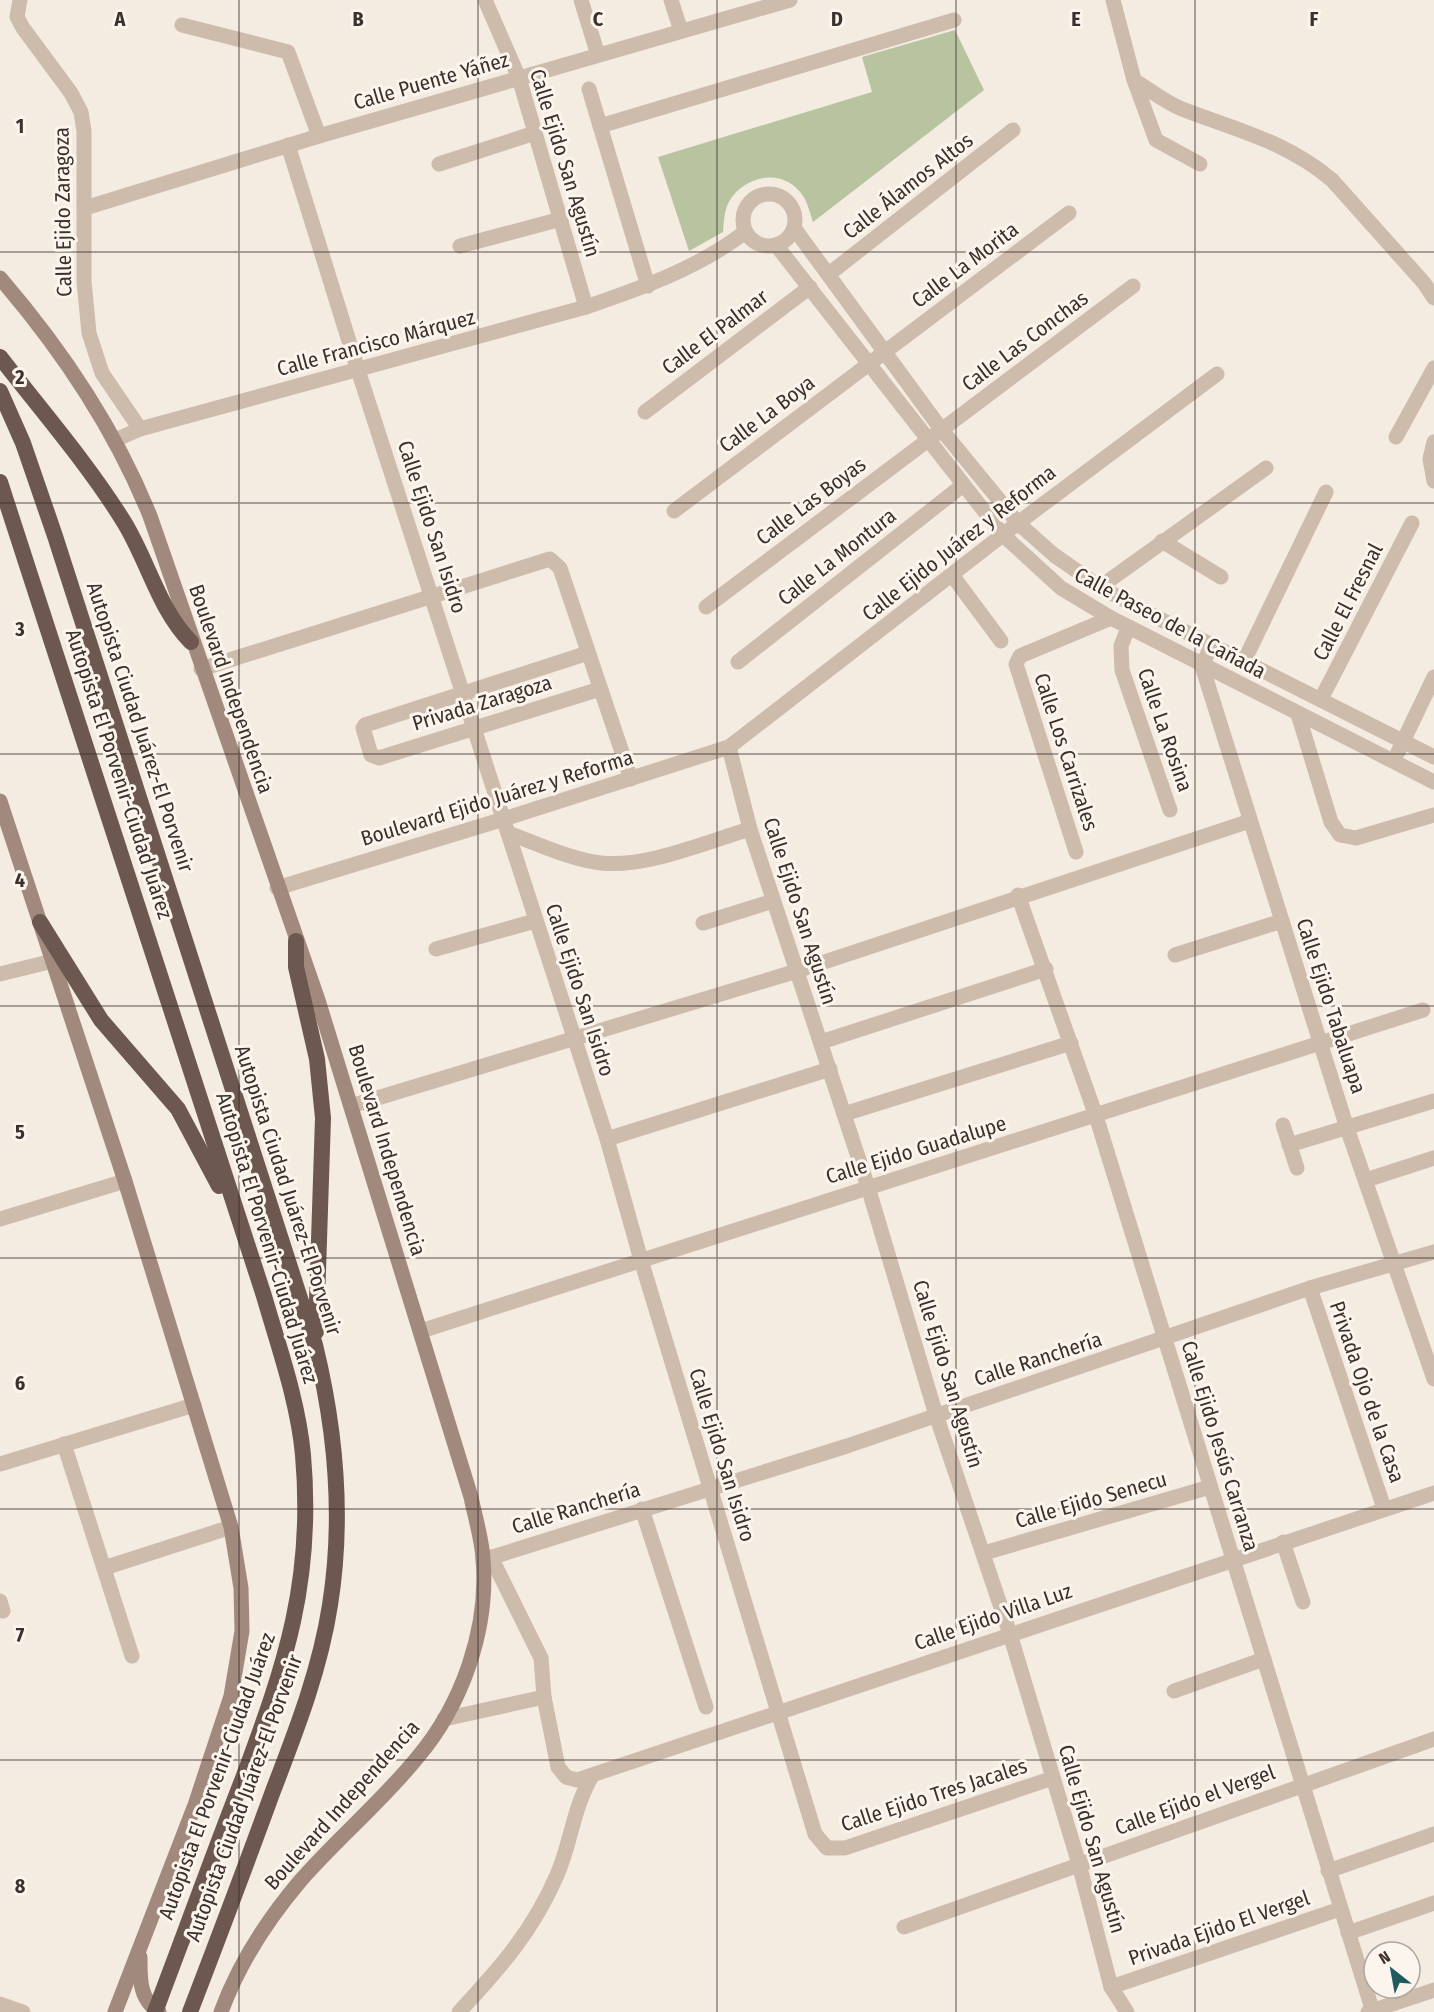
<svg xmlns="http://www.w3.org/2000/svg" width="1434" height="2012" font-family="'Fira Sans Condensed',sans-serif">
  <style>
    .green { fill: #b8c4a0 }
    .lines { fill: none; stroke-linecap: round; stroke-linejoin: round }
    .minor { stroke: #cdbbac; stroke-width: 15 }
    .tertiary { stroke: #cdbbac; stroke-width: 15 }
    .secondary { stroke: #a18a7d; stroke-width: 15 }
    .trunk { stroke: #6c584f; stroke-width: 16 }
    .trunk-bridge { stroke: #6c584f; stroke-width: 16 }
    .grid { fill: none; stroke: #3b302b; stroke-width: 1.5; stroke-opacity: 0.55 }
    .labels { text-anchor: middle; stroke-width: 6; stroke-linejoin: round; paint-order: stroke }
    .street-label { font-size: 21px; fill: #3b302b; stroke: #fbf5ee }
    .grid-label { font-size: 20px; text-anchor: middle; font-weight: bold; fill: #3b302b; stroke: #fbf5ee; stroke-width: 6; stroke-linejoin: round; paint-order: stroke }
  </style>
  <rect width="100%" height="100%" fill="#f4ebe1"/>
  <!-- green -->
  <path class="green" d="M955 30 984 90 813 222C810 214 808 203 803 196 785 168 747 174 730 200 724 209 724 222 723 232L689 251 658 157 872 92 862 57Z"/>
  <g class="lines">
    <!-- minor -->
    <g class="minor">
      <polyline points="20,0 17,17 23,28 71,93 81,112 84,131 84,281 89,333 102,373 140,429"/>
      <polyline points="485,0 519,78 586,307"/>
      <polyline points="581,0 598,55"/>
      <polyline points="671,0 681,31"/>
      <path d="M1113 0 1134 80C1150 90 1165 102 1182 109 1236 130 1286 141 1332 180L1424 283 1434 298"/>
      <polyline points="182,25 288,52 319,136"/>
      <polyline points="1134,80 1156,140 1200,164"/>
      <polyline points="589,89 648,286"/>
      <polyline points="600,126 954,20"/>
      <polyline points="288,145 358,370 607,1139 641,1260 815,1834 827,1848 845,1848 1053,1778"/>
      <polyline points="439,164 535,133"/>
      <circle cx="769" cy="220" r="26"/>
      <polyline points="85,208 319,136 790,0"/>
      <polyline points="794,228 941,429 1018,523 1054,555 1100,587 1156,617 1434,757"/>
      <polyline points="776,245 1003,535 1061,588 1111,618 1434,782"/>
      <polyline points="460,246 561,219"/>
      <polyline points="829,274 1013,130"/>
      <polyline points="645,412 810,287"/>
      <polyline points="1396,437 1434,368"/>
      <path d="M115 440 140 429 586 307C641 288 699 268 745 232"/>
      <polyline points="1434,442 1430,459 1434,481"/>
      <polyline points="674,511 1069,213"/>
      <polyline points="1162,541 1221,577"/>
      <polyline points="952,575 1001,641"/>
      <polyline points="1100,587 1266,468"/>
      <polyline points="706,607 1133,286"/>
      <polyline points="1128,628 1121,646 1122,670 1170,810"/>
      <polyline points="1212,644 1202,666 1347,1128 1434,1379"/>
      <polyline points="588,653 365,725 363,728 371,755 379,758 600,689"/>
      <polyline points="1244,661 1326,492"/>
      <polyline points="738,662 963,485"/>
      <polyline points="201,669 550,559 560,568 631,779"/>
      <polyline points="1321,699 1412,523"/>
      <polyline points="1298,714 1331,822 1340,835 1356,838 1434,815"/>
      <polyline points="729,747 750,829 868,1187 936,1415 1010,1634 1079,1864 1111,1987 1127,2012"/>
      <polyline points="1398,752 1434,677"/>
      <path d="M508 833C536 843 572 860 601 863 646 868 706 842 750 829"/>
      <polyline points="1076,852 1016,664 1020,656 1111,618"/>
      <polyline points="277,888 504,819 729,747 1018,523 1217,374"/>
      <polyline points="1018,895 1096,1116 1373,2012"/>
      <polyline points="703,923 773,901"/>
      <polyline points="436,949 535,921"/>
      <polyline points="1175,955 1282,921"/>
      <polyline points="0,974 53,961"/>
      <polyline points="821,1042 1046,969"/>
      <polyline points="351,1106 797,971 1250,821"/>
      <polyline points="844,1114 1071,1043"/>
      <polyline points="1283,1125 1297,1168"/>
      <polyline points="607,1139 830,1069"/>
      <polyline points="1289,1145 1434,1101"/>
      <polyline points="1366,1180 1434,1158"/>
      <polyline points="0,1219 125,1181"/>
      <polyline points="1310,1288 1384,1508"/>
      <polyline points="421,1331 1423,1010"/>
      <polyline points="64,1444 132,1656"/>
      <polyline points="0,1464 194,1405"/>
      <polyline points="642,1509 706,1707"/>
      <polyline points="1283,1542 1303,1602"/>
      <polyline points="984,1553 1210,1487"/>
      <polyline points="491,1557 541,1658 544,1697 558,1767 566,1777 577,1780 1434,1493"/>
      <polyline points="483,1560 847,1446 1310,1288 1434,1252"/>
      <polyline points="104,1568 231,1527"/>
      <polyline points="0,1601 3,1611"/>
      <polyline points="1174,1691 1264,1659"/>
      <polyline points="444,1719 544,1697"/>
      <polyline points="1328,1871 1434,1834"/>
      <polyline points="904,1927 1434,1739"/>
      <polyline points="1348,1933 1434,1903"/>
      <polyline points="1111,1987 1340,1909"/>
      <path d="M459 2012C500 1968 533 1931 557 1875 571 1843 573 1808 592 1776"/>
      <polyline points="1368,2012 1434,1990"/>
    </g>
    <!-- tertiary -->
    <polyline class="tertiary" points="0,2004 23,2012"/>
    <!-- secondary -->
    <g class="secondary">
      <path d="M0 278C62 350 114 427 150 516L318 1000 471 1497C475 1517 482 1539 483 1559 489 1629 462 1705 417 1758 382 1801 338 1838 301 1880 267 1920 239 1963 221 2012"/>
      <polyline points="0,801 125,1181 231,1527 241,1588 242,1631 231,1696 195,1805 115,2012"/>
      <path d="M140 1957C140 1979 139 1999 159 2012"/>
    </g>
    <!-- trunk -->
    <g class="trunk">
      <path d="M0 357C42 411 88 464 124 522 148 561 159 610 191 642"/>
      <path d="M0 391 23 443 55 536 315 1345C336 1431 344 1517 330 1605 320 1670 296 1731 273 1791 246 1865 218 1939 190 2012"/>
      <path d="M0 482 264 1296C279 1348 298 1401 303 1455 314 1580 286 1663 243 1778 222 1832 202 1886 182 1940"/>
      <polyline points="40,922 101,1020 178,1109 219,1186"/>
      <polyline points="296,941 296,967 317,1059 323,1118 316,1332"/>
    </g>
    <!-- trunk-bridge -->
    <polyline class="trunk-bridge" points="155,2012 182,1940"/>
  </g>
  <!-- grid -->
  <path class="grid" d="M239 0V2012M478 0V2012M717 0V2012M956 0V2012M1195 0V2012M0 252H1434M0 503H1434M0 754H1434M0 1006H1434M0 1258H1434M0 1509H1434M0 1760H1434"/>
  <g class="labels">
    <!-- street labels -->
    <g class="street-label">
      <text transform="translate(431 81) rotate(-16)" y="7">Calle Puente Yáñez</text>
      <text transform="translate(565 163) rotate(73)" y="7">Calle Ejido San Agustín</text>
      <text transform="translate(908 186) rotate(-38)" y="7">Calle Álamos Altos</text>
      <text transform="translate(63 212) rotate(-91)" y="7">Calle Ejido Zaragoza</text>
      <text transform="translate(965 265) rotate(-37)" y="7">Calle La Morita</text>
      <text transform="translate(715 332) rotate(-37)" y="7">Calle El Palmar</text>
      <text transform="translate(1025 341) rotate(-37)" y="7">Calle Las Conchas</text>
      <text transform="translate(376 343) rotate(-15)" y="7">Calle Francisco Márquez</text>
      <text transform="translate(767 414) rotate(-37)" y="7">Calle La Boya</text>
      <text transform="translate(811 501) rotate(-37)" y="7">Calle Las Boyas</text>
      <text transform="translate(432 527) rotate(72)" y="7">Calle Ejido San Isidro</text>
      <text transform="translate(959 543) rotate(-38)" y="7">Calle Ejido Juárez y Reforma</text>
      <text transform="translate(837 557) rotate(-38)" y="7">Calle La Montura</text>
      <text transform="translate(1348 602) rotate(-63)" y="7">Calle El Fresnal</text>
      <text transform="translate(1170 623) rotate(28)" y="7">Calle Paseo de la Cañada</text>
      <text transform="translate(231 689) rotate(71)" y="7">Boulevard Independencia</text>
      <text transform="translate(482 703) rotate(-17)" y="7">Privada Zaragoza</text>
      <text transform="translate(140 727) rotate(72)" y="7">Autopista Ciudad Juárez-El Porvenir</text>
      <text transform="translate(1165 730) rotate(71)" y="7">Calle La Rosina</text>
      <text transform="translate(1066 752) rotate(72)" y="7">Calle Los Carrizales</text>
      <text transform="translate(119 774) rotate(72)" y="7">Autopista El Porvenir-Ciudad Juárez</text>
      <text transform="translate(497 798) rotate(-17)" y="7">Boulevard Ejido Juárez y Reforma</text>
      <text transform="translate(800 911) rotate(72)" y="7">Calle Ejido San Agustín</text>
      <text transform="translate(580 990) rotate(72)" y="7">Calle Ejido San Isidro</text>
      <text transform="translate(1331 1006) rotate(72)" y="7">Calle Ejido Tabaluapa</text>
      <text transform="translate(387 1150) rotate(73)" y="7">Boulevard Independencia</text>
      <text transform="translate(916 1150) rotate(-17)" y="7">Calle Ejido Guadalupe</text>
      <text transform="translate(288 1190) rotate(72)" y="7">Autopista Ciudad Juárez-El Porvenir</text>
      <text transform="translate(267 1238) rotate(73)" y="7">Autopista El Porvenir-Ciudad Juárez</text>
      <text transform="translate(1038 1359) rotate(-18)" y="7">Calle Ranchería</text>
      <text transform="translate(948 1374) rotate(73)" y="7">Calle Ejido San Agustín</text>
      <text transform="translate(1367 1392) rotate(71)" y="7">Privada Ojo de la Casa</text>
      <text transform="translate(1220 1446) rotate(73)" y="7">Calle Ejido Jesús Carranza</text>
      <text transform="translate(722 1455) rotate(73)" y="7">Calle Ejido San Isidro</text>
      <text transform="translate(1091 1500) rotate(-16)" y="7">Calle Ejido Senecu</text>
      <text transform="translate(576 1508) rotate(-17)" y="7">Calle Ranchería</text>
      <text transform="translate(993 1617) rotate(-19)" y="7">Calle Ejido Villa Luz</text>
      <text transform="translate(217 1776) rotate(-70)" y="7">Autopista El Porvenir-Ciudad Juárez</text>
      <text transform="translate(934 1795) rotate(-18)" y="7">Calle Ejido Tres Jacales</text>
      <text transform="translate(244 1798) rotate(-70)" y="7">Autopista Ciudad Juárez-El Porvenir</text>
      <text transform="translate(1195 1800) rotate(-20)" y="7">Calle Ejido el Vergel</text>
      <text transform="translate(342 1805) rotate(-48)" y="7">Boulevard Independencia</text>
      <text transform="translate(1092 1839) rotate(74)" y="7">Calle Ejido San Agustín</text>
      <text transform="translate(1219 1928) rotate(-19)" y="7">Privada Ejido El Vergel</text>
    </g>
  </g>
  <g class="grid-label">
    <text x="120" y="26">A</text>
    <text x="358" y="26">B</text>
    <text x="598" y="26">C</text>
    <text x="837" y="26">D</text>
    <text x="1076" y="26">E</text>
    <text x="1314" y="26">F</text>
    <text x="20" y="133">1</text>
    <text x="20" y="384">2</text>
    <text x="20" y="636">3</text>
    <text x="20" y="887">4</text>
    <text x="20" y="1139">5</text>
    <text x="20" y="1390">6</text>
    <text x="20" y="1642">7</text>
    <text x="20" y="1893">8</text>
  </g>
  <!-- north arrow -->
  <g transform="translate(1392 1970) rotate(329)"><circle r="28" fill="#fbf5ee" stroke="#aea6a0" stroke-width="1.5"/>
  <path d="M0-4.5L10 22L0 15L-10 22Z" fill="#1f5a5e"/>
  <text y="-9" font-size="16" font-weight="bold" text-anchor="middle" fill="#3b302b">N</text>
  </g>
</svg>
